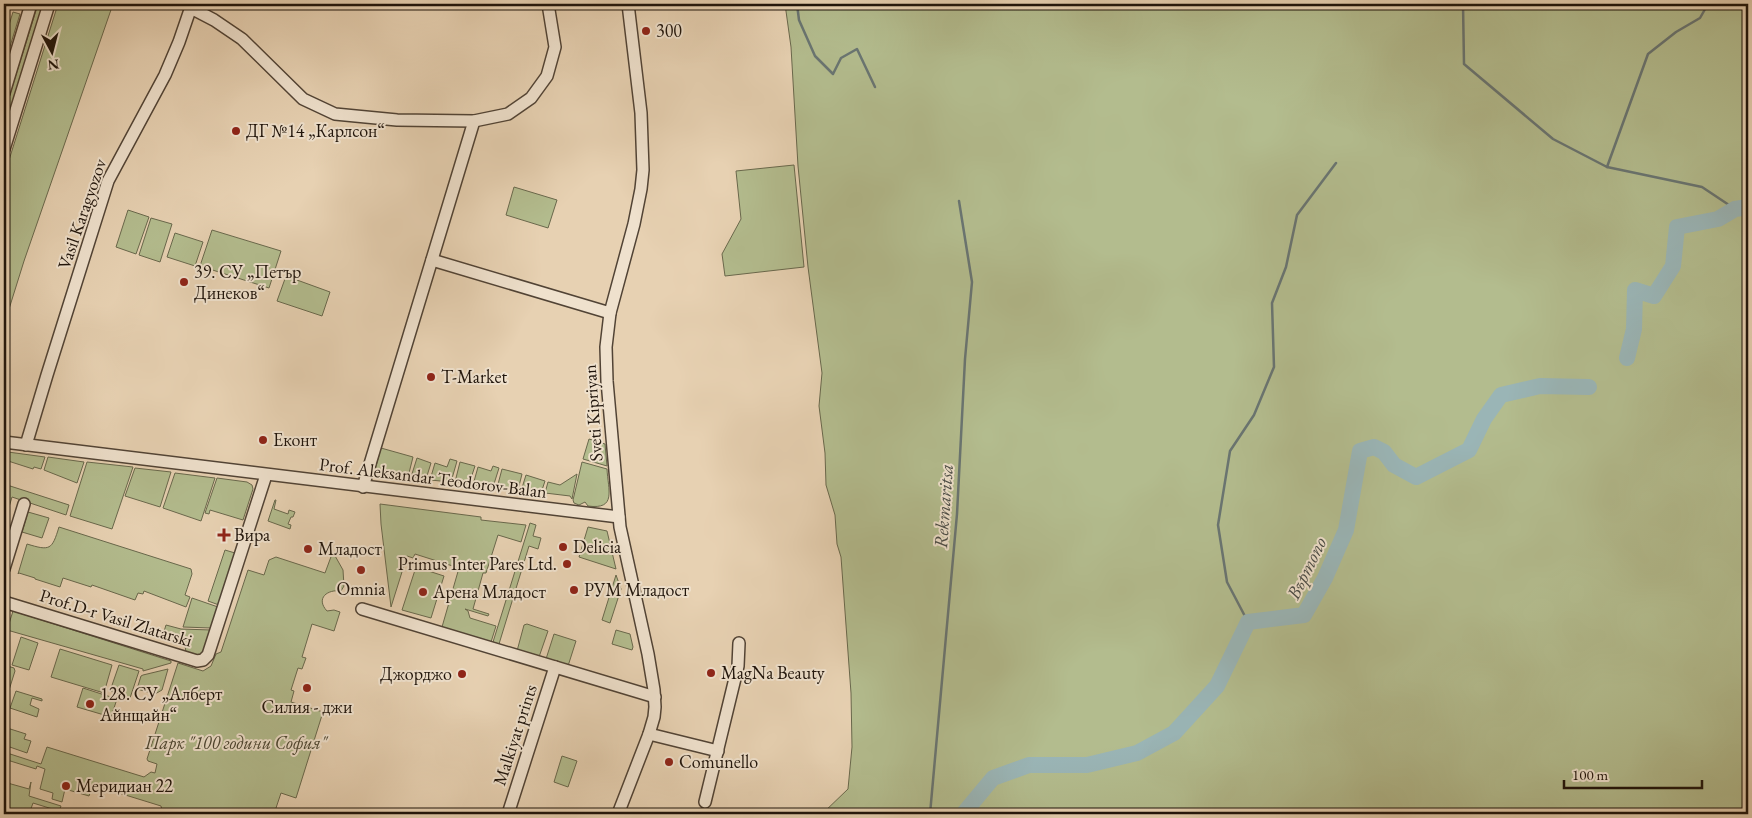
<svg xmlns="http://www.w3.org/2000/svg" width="1752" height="818" font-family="'EB Garamond',serif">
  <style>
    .green { fill: #b3bc8e; stroke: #69684c }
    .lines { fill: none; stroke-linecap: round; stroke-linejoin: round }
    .stream { stroke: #697572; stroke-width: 2.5 }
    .river { stroke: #9ab5b6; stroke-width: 16 }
    .minor-casing { stroke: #514335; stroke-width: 14 }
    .minor { stroke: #efe1cd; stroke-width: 11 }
    .poi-dot { fill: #8f2418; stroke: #efe1cd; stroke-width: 2 }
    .labels { text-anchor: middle; stroke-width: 4; stroke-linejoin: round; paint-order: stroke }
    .poi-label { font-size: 18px; fill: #1f140b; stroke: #efe1cd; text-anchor: start }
    .street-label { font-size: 18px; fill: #1f140b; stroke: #efe1cd }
    .park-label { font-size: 18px; font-style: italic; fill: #4b4632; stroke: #efe1cd }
    .water-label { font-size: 19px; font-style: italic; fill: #4a4c47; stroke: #efe1cd }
  </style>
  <rect width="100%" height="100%" fill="#e7d1b2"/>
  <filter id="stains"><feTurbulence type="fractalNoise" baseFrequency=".004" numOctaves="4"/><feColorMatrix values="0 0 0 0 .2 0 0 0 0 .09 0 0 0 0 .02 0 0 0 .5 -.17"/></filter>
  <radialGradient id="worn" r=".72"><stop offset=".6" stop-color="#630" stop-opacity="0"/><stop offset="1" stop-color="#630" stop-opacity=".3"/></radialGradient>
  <!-- green -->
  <g class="green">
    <polygon points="38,4 43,4 8,117 4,116 4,113"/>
    <polygon points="58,4 113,4 24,261 4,325 4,176"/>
    <polygon points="785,4 1748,4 1748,814 822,814 848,789 852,747 851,693 841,557 837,544 835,515 826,485 825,453 819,406 822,373 808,267 798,166 791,47"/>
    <polygon points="13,12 20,14 4,66 4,41"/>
    <polygon points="794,165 804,267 725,276 722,254 741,219 736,171"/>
    <polygon points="514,187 557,200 548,228 506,215"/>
    <polygon points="128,210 149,217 136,254 116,247"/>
    <polygon points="151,218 172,224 160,262 139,255"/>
    <polygon points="212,230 281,251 269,288 200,266"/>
    <polygon points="175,233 203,242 195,266 167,257"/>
    <polygon points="286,276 330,292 322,316 277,301"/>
    <polygon points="589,439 605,444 607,466 583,459"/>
    <polygon points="381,448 413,457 408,477 374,473"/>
    <polygon points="8,452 45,457 41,469 34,467 33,469 5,460"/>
    <polygon points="48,457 84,462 77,483 44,470"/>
    <polygon points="417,458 431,463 426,479 411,477"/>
    <polygon points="450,459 457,461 451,482 430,480 435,463 447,467"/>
    <polygon points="87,462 133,467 112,529 70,516"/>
    <polygon points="460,462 475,466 469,484 455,482"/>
    <path d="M582 462 607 469C608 490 617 510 588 506L585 502 579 505 574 503 573 500Z"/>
    <polygon points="493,466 499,468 493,487 473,485 478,467 491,471"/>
    <polygon points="135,468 171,472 160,507 125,496"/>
    <polygon points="502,469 522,474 518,490 497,488"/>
    <polygon points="175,473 215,478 201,521 163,508"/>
    <polygon points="577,474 572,499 570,496 545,493 548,482 560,485"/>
    <polygon points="526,475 545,481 541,493 521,491"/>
    <polygon points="217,478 247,482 252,485 253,489 243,520 210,510 209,514 205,513"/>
    <polygon points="4,484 69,505 66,515 12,497 4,524"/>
    <polygon points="275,500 276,500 274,509 288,514 289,510 295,512 293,517 291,517 288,524 291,525 290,529 268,521"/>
    <polygon points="380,504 481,517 481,520 526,525 521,542 498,535 486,573 483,573 473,609 489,614 488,616 465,609 468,611 470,618 496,626 491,642 442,627 459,568 415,554 413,558 407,556 391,607 381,524"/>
    <polygon points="28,512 49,518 42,538 22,532"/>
    <polygon points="530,523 536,525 533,536 541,538 538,549 529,546 499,644 493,642"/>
    <path d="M59 527 191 569 192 574 185 595 190 597 186 607 144 591 143 594 138 593 135 600 92 585 91 587 63 578 60 587 35 579V578L19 573 18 574 27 544C50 551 52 550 59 527Z"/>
    <polygon points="588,527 607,531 616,569 579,557"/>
    <polygon points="225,550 235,553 219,605 208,601"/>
    <path d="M332 554H334L343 570 344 586 341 591C328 589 315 598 327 611L334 610 340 612 334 631 312 624 302 657 306 658 302 669 298 668 291 690 294 691 291 702 323 712 296 798 281 793 274 814H162V810L161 806 93 785 89 796 65 789 62 802 52 799 53 793 40 789 45 769 37 766 36 769 4 759V752L41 764 47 747 144 777 151 772 155 773 157 764 148 761 147 759 178 663 203 671 211 666 216 654 221 652 248 570 264 575 269 560 276 557 325 573Z"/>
    <polygon points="416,567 444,576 431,618 402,610"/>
    <polygon points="616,575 621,589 610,623 602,620"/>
    <polygon points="192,598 218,607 211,628 183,627"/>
    <polygon points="13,611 171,661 171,663 143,671 143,669 7,630"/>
    <polygon points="527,624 548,631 539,657 517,651 524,625"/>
    <polygon points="166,625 181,629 211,630 203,654 201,656 186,653 185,645 162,638"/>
    <polygon points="616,630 630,634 633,647 632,650 612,644"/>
    <polygon points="554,634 576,641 568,666 546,659"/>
    <polygon points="21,637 38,643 29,670 12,665"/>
    <polygon points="60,649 112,665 104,693 51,677"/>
    <polygon points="4,665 14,668 15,671 4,706"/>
    <polygon points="119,665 139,671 130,698 110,691"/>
    <polygon points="168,669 162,690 155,694 137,689 141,676 143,675"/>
    <polygon points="83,688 117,699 111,717 77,707"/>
    <polygon points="16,691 42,699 42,701 32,698 30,705 39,709 37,717 10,708"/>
    <polygon points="4,727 26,734 24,739 31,741 27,753 4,745"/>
    <polygon points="562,756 577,761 568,787 554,782"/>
    <polygon points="4,782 29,789 31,782 29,796 61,806 59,811 33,803 29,814 4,814"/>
  </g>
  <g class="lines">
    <!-- stream -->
    <g class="stream">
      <polyline points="797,4 799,20 815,56 833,74 841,58 857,49 875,87"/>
      <polyline points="1463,4 1464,64 1553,139 1607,167 1702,187 1735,209"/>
      <polyline points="1607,167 1648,54 1676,32 1700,18 1708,4"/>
      <polyline points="1248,622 1227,582 1218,525 1230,451 1254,415 1274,367 1272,303 1286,267 1297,215 1336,163"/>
      <polyline points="930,814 957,514 965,359 972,282 959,201"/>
    </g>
    <!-- river -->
    <g class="river">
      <polyline points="1627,358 1634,329 1635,290 1654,296 1673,266 1677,227 1718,219 1735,209 1748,207"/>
      <polyline points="963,814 993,778 1029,765 1087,765 1137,753 1174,733 1217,686 1248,622 1304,615 1325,578 1346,530 1360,451 1374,447 1384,452 1394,465 1416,477 1469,450 1484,419 1501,395 1540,386 1589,387"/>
    </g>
    <!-- minor casing -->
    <g class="minor-casing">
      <g id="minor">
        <polyline points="191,8 214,20 242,39 303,99 335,114 397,120 474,121 508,114 531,98 547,76 555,47 548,4"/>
        <polyline points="4,93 31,4"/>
        <polyline points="4,149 49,4"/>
        <polyline points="432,260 610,313"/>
        <polyline points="4,442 619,517"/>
        <polyline points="26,445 47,375 108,181 165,75 179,42 192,4"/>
        <polyline points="363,487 474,121"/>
        <polyline points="4,569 24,504"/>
        <polyline points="4,602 197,661 203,660 208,655 266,475"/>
        <polyline points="362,609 655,697"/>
        <polyline points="649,734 718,751"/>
        <polyline points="705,802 738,666 739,643"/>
        <polyline points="508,814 555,667"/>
        <polyline points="618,814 649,734 654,717 655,707 654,690 648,654 620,527 607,381 606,347 610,313 634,224 641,189 643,170 641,113 628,4"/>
      </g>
    </g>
    <!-- minor -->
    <use href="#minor" class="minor"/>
  </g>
  <!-- markers -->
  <g class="poi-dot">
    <circle cx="646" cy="31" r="5"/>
    <circle cx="236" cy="131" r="5"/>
    <circle cx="184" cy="282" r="5"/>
    <circle cx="431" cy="377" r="5"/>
    <circle cx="263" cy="440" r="5"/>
    <path d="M221.5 527.5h5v5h5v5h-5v5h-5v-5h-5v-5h5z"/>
    <circle cx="563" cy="547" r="5"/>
    <circle cx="308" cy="549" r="5"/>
    <circle cx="567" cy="564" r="5"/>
    <circle cx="361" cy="570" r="5"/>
    <circle cx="574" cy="590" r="5"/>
    <circle cx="423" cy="592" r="5"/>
    <circle cx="711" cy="673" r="5"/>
    <circle cx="462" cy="674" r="5"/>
    <circle cx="307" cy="688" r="5"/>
    <circle cx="90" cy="704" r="5"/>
    <circle cx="669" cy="762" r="5"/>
    <circle cx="66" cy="786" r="5"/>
  </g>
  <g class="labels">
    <!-- poi labels -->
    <g class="poi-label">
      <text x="656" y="37">300</text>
      <text x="246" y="137">ДГ №14 „Карлсон“</text>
      <text x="194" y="278">39. СУ „Петър<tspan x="194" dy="21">Динеков“</tspan></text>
      <text x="441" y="383">T-Market</text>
      <text x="273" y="446">Еконт</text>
      <text x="234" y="541">Вира</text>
      <text x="573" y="553">Delicia</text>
      <text x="318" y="555">Младост</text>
      <text x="557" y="570" text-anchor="end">Primus Inter Pares Ltd.</text>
      <text x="361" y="595" text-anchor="middle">Omnia</text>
      <text x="584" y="596">РУМ Младост</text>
      <text x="433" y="598">Арена Младост</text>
      <text x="721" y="679">MagNa Beauty</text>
      <text x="452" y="680" text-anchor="end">Джорджо</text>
      <text x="100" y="700">128. СУ „Алберт<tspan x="100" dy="21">Айнщайн“</tspan></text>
      <text x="307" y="713" text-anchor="middle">Силия - джи</text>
      <text x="679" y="768">Comunello</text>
      <text x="76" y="792">Меридиан 22</text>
    </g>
    <!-- street labels -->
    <g class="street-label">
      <text transform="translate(82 214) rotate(-71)" y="6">Vasil Karagyozov</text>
      <text transform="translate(593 413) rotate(-94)" y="6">Sveti Kipriyan</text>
      <text transform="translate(433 478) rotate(7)" y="6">Prof. Aleksandar Teodorov-Balan</text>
      <text transform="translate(116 618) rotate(17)" y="6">Prof.D-r Vasil Zlatarski</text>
      <text transform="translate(515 735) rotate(-72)" y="6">Malkiyat prints</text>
    </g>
    <!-- park labels -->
    <g class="park-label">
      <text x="236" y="749">Парк "100 години София"</text>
    </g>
    <!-- water labels -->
    <g class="water-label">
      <text transform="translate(943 506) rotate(-86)" y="7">Rekmaritsa</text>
      <text transform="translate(1306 568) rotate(-64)" y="7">Въртопо</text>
    </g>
  </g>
  <!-- margin -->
  <rect width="1752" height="818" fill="none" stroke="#e7d1b2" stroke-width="20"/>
  <rect x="5" y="5" width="1742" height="808" fill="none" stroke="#1f140b" stroke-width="2.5"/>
  <rect x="10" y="10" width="1732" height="798" fill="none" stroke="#1f140b"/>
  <!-- north arrow -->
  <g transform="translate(52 52) rotate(173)" stroke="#efe1cd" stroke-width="4" paint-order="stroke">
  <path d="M0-4L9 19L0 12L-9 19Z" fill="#1f140b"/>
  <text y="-8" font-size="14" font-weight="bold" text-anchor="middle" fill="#1f140b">N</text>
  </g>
  <!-- scale -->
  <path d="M1564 780v8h138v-8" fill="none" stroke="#1f140b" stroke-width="2.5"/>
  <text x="1572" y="780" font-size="15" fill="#1f140b" stroke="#efe1cd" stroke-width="4" paint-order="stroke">100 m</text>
  <rect width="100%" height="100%" filter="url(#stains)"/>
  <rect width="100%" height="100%" fill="url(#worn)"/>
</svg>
